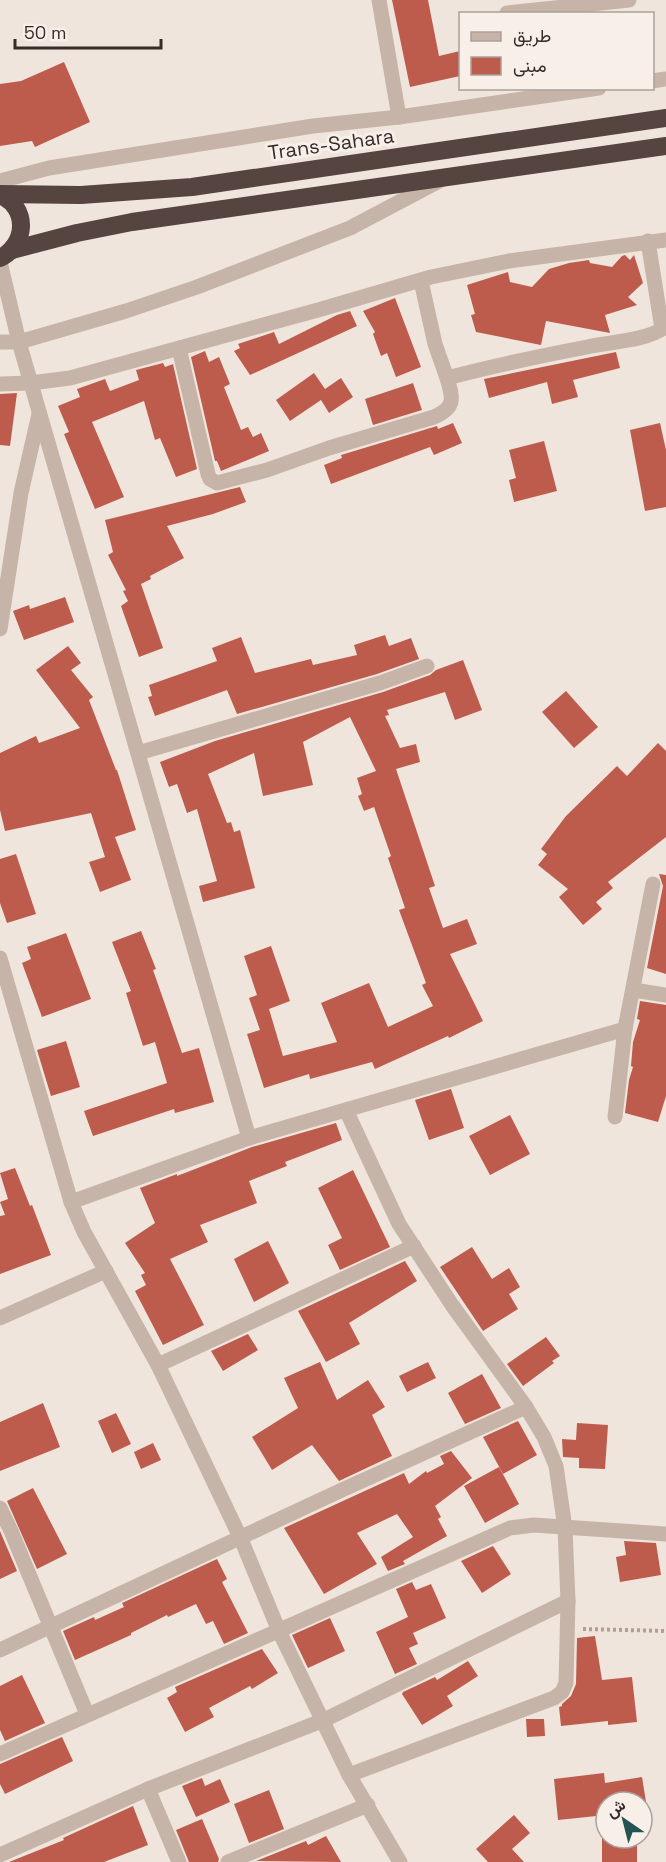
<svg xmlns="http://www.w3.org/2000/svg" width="666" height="1862" font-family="'Space Grotesk',Vazirmatn,sans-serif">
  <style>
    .building { fill: #bd5c4d }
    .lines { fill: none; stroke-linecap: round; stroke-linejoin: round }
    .path { stroke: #b39e93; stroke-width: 4; stroke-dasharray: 3 3; stroke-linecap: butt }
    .minor { stroke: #c7b4a9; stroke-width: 15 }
    .highway { stroke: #554440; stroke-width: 18 }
    .labels { text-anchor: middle; stroke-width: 6; stroke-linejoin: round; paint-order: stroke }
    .street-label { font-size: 20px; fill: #352b28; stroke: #f8efe8 }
  </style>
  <rect width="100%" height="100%" fill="#f0e5dc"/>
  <!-- building -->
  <g class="building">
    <polygon points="392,0 428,0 439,56 460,51 460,76 410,87"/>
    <polygon points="64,62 90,122 35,147 32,141 0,146 0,84 21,81"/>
    <polygon points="625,255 630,260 634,255 643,283 628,297 637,305 605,315 610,333 546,321 541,345 476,332 471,315 475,314 467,285 508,272 510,282 532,287 549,269 569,263 589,260 590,263 612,267 622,256"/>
    <polygon points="395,298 421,367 396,377 387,353 381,356 373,334 375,332 363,311"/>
    <polygon points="350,311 357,326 250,375 234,351 240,348 238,344 274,332 279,344 337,315"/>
    <polygon points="205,351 209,362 219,357 230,384 224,387 241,430 248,427 253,437 261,433 269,451 221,471 217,461 215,461 191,357"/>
    <polygon points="616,352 620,368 573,380 578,397 552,404 547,382 489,398 484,379"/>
    <polygon points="163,363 165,367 173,364 197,469 176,477 160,438 155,440 144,401 92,422 124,497 95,509 64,434 69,432 58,406 80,397 77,389 105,379 110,391 139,380 136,370"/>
    <polygon points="314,373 325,389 341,378 353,397 329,413 321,400 290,421 276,400"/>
    <polygon points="413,383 422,410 373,425 365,399"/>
    <polygon points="17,393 10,446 0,445 0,394"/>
    <polygon points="453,423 462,443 434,455 430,447 331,484 324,465 342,458 341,455 437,426 438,429"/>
    <polygon points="660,423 666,450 666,507 645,511 630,430"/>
    <polygon points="544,441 557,491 514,502 509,480 516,478 509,450"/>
    <polygon points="240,487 246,502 213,514 167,526 184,558 150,576 151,579 141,584 163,648 139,657 121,606 128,601 123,591 126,590 108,555 113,552 105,520"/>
    <polygon points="65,597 74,622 24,640 13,611 29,605 30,609"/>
    <polygon points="385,635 389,646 411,638 419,659 377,674 237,714 227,690 155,716 148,697 152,696 149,685 217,661 212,648 241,637 255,673 311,659 313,665 357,655 354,645"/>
    <polygon points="68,646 81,663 71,670 93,697 89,700 116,770 117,770 136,830 115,837 131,880 100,892 89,862 105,857 91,813 5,831 0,810 0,753 36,736 39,743 80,728 36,670"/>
    <polygon points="463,660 482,710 455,720 445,692 387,710 389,715 385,716 400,748 416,744 420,762 396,769 435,886 429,888 443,928 467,919 477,944 450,954 483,1021 449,1038 448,1036 375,1069 372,1062 310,1079 309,1074 264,1088 247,1034 260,1030 249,998 257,995 244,956 271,946 290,1001 269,1009 283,1056 337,1042 321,1003 369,983 388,1027 433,1006 422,985 426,983 399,910 405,908 388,858 391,856 374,807 364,811 358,796 362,794 357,778 376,771 350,717 303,742 313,785 263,796 254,753 208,774 227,823 231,822 234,832 240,830 255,888 203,902 199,886 217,881 197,809 187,813 177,784 169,787 160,762 215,741 383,692 430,675 436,670"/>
    <polygon points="566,691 598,727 574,748 542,712"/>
    <polygon points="658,743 666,751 666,837 608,882 613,888 596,902 602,909 583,925 559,897 568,889 538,865 547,854 541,849 566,816 617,766 627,776"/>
    <polygon points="16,854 36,914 7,923 0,903 0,859"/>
    <polygon points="659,874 666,875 666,974 647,968 663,886"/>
    <polygon points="141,931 156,969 153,970 182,1053 199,1048 214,1102 175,1113 174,1109 93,1136 84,1111 167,1083 155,1042 143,1046 126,993 131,991 112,942"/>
    <polygon points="66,933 91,999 42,1017 22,963 31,959 27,947"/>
    <polygon points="640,1001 666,1005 666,1096 658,1122 625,1113 629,1080 633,1067 631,1066 633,1042 640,1020 637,1019"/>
    <polygon points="66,1041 80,1087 51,1096 37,1050"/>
    <polygon points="451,1089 464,1128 429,1140 415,1100"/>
    <polygon points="510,1115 530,1154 490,1175 469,1136"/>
    <polygon points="336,1123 342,1140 285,1162 287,1166 249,1181 257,1203 200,1225 208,1242 170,1259 204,1325 163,1345 135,1291 146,1285 141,1275 145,1273 125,1243 155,1223 140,1188 177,1174 177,1176 252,1147"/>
    <polygon points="15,1168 30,1206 32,1205 51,1255 0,1274 0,1216 5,1215 0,1202 8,1199 0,1173"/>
    <polygon points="353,1170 390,1247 340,1270 328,1245 342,1238 318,1188"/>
    <polygon points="268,1241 289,1283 254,1302 234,1259"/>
    <polygon points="472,1247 492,1279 509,1268 520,1287 509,1294 518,1309 483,1331 440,1267"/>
    <polygon points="405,1261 417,1281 349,1323 360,1344 326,1362 298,1311"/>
    <polygon points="248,1334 258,1350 223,1371 211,1351"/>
    <polygon points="546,1337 560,1356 552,1361 554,1363 523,1386 507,1364"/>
    <polygon points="320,1362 337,1400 368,1380 385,1407 372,1415 392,1456 339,1481 312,1445 272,1470 252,1437 298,1408 284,1378"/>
    <polygon points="428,1362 436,1378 407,1392 399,1376"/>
    <polygon points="482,1374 501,1408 465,1424 448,1393"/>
    <polygon points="43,1403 60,1447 0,1471 0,1422"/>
    <polygon points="116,1413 131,1444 112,1453 98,1421"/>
    <polygon points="518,1421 537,1455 503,1474 483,1437"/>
    <polygon points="577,1423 608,1425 605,1469 579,1468 579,1458 563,1457 562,1439 576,1440"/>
    <polygon points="153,1443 161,1460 141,1469 134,1452"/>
    <polygon points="451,1451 472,1478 435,1506 441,1517 438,1519 447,1536 403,1561 405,1564 388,1571 381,1557 413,1537 397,1514 357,1533 377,1564 324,1594 284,1528 404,1473 409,1484 426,1471 427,1473 444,1464 440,1456"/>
    <polygon points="499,1467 519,1504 485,1523 464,1486"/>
    <polygon points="33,1488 67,1554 37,1569 7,1501"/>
    <polygon points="0,1531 17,1571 0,1579"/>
    <polygon points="624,1541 656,1543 661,1575 620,1582 616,1557 626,1555"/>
    <polygon points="493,1546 511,1574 482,1593 461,1561"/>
    <polygon points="217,1559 227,1579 222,1582 248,1633 224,1644 213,1621 206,1624 196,1604 168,1617 167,1615 131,1633 131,1635 75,1660 63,1631 94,1617 95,1620 124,1607 122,1603"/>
    <polygon points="412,1582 416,1590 431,1584 446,1618 413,1633 418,1644 409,1648 417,1664 395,1674 376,1632 408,1617 396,1589"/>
    <polygon points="330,1618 345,1651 308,1668 292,1635"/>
    <polygon points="595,1636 602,1680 632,1677 637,1722 608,1725 608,1721 561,1726 559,1707 562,1706 562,1704 571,1696 576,1684 577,1638"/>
    <polygon points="262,1649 278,1673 252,1689 250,1686 209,1708 214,1717 185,1732 167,1698 177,1692 175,1687"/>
    <polygon points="468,1661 478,1676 447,1696 453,1706 422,1725 402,1694 403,1692 435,1677 437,1680"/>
    <polygon points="22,1675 45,1723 5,1741 0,1730 0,1686"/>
    <polygon points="526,1719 544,1719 545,1736 527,1737"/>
    <polygon points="62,1737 73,1761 5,1794 0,1784 0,1764"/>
    <polygon points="604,1773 605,1783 642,1777 646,1802 606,1802 606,1815 558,1820 554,1779"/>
    <polygon points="202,1778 205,1786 220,1779 230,1802 196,1817 182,1786"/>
    <polygon points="269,1790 284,1829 249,1843 234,1804"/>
    <polygon points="133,1806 148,1845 104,1862 9,1862 64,1840 63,1838"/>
    <polygon points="514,1815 530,1833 512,1849 524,1862 488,1862 476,1849"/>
    <polygon points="202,1819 219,1859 218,1862 189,1862 176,1830"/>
    <polygon points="326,1836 341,1862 256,1861 306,1841 308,1845"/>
    <rect x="602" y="1838" width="35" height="24"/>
  </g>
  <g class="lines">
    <!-- path -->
    <polyline class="path" points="583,1629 666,1631"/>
    <!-- minor -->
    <g class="minor">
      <polyline points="379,0 399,117"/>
      <polyline points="507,13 629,0"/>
      <polyline points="652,81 666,79"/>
      <polyline points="0,181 49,168 313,126 399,117 599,88"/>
      <polyline points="648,241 662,329"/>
      <polyline points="0,262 19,342 249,1138"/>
      <path d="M421 281 435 344 447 378C493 366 540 356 587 347 608 342 649 341 666 326"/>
      <polyline points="0,342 19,342 126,311 197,287 350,228 439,181"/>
      <path d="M179 348 208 474 210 479 217 483 267 470 329 448 434 417C456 407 453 399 447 378"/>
      <polyline points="0,384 31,383 70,378 318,310 431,277 509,261 666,240"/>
      <polyline points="0,629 21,493 39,414"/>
      <polyline points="138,753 380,683 427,666"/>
      <polyline points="0,958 71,1202 84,1232 158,1365 241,1539 279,1631 349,1775 400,1862"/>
      <polyline points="633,990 666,995"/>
      <polyline points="346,1110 399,1224 452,1305 526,1407 544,1437 556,1466 565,1528 568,1601 566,1683 562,1692 554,1698 349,1775"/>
      <polyline points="615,1117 625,1029 653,884"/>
      <polyline points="71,1202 249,1138 625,1029"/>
      <polyline points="0,1318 106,1271"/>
      <polyline points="158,1365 414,1246"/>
      <polyline points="0,1508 11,1531 87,1714"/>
      <polyline points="0,1650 344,1489 526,1407"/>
      <polyline points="0,1754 510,1528 534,1525 666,1534"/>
      <polyline points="148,1789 179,1862"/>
      <polyline points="0,1855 148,1789 324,1720 568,1601"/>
      <polyline points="228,1862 368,1805"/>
    </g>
    <!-- highway -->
    <g class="highway">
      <polyline points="0,194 81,195 192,187 666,118"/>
      <path d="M0 195C29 207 27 245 0 258"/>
      <polyline points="12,250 77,233 132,222 666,146"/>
    </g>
  </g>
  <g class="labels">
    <!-- street labels -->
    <g class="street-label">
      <text transform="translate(331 144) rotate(-8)" y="7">Trans-Sahara</text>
    </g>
  </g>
  <!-- legend -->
  <rect x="459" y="12" width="195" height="78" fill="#f8efe8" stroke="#aaa19b" stroke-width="1.5"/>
  <rect x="471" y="32" width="30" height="9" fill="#c7b4a9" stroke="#aaa19b" stroke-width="1.5"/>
  <text x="513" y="42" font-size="18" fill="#352b28">طريق</text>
  <rect x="471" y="57" width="30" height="18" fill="#bd5c4d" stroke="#aaa19b" stroke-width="1.5"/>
  <text x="513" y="72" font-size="18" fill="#352b28">مبنى</text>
  <!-- north arrow -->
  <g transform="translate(624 1820) rotate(325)"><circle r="28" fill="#f8efe8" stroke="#aaa19b" stroke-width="1.5"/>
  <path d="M0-4.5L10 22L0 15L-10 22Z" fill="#215452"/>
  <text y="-9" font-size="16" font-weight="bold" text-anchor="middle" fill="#352b28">ش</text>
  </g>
  <!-- scale -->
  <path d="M15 39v9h146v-9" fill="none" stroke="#352b28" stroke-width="3"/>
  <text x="24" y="39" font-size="18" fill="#352b28" stroke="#f8efe8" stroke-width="4.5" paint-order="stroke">50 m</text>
</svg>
